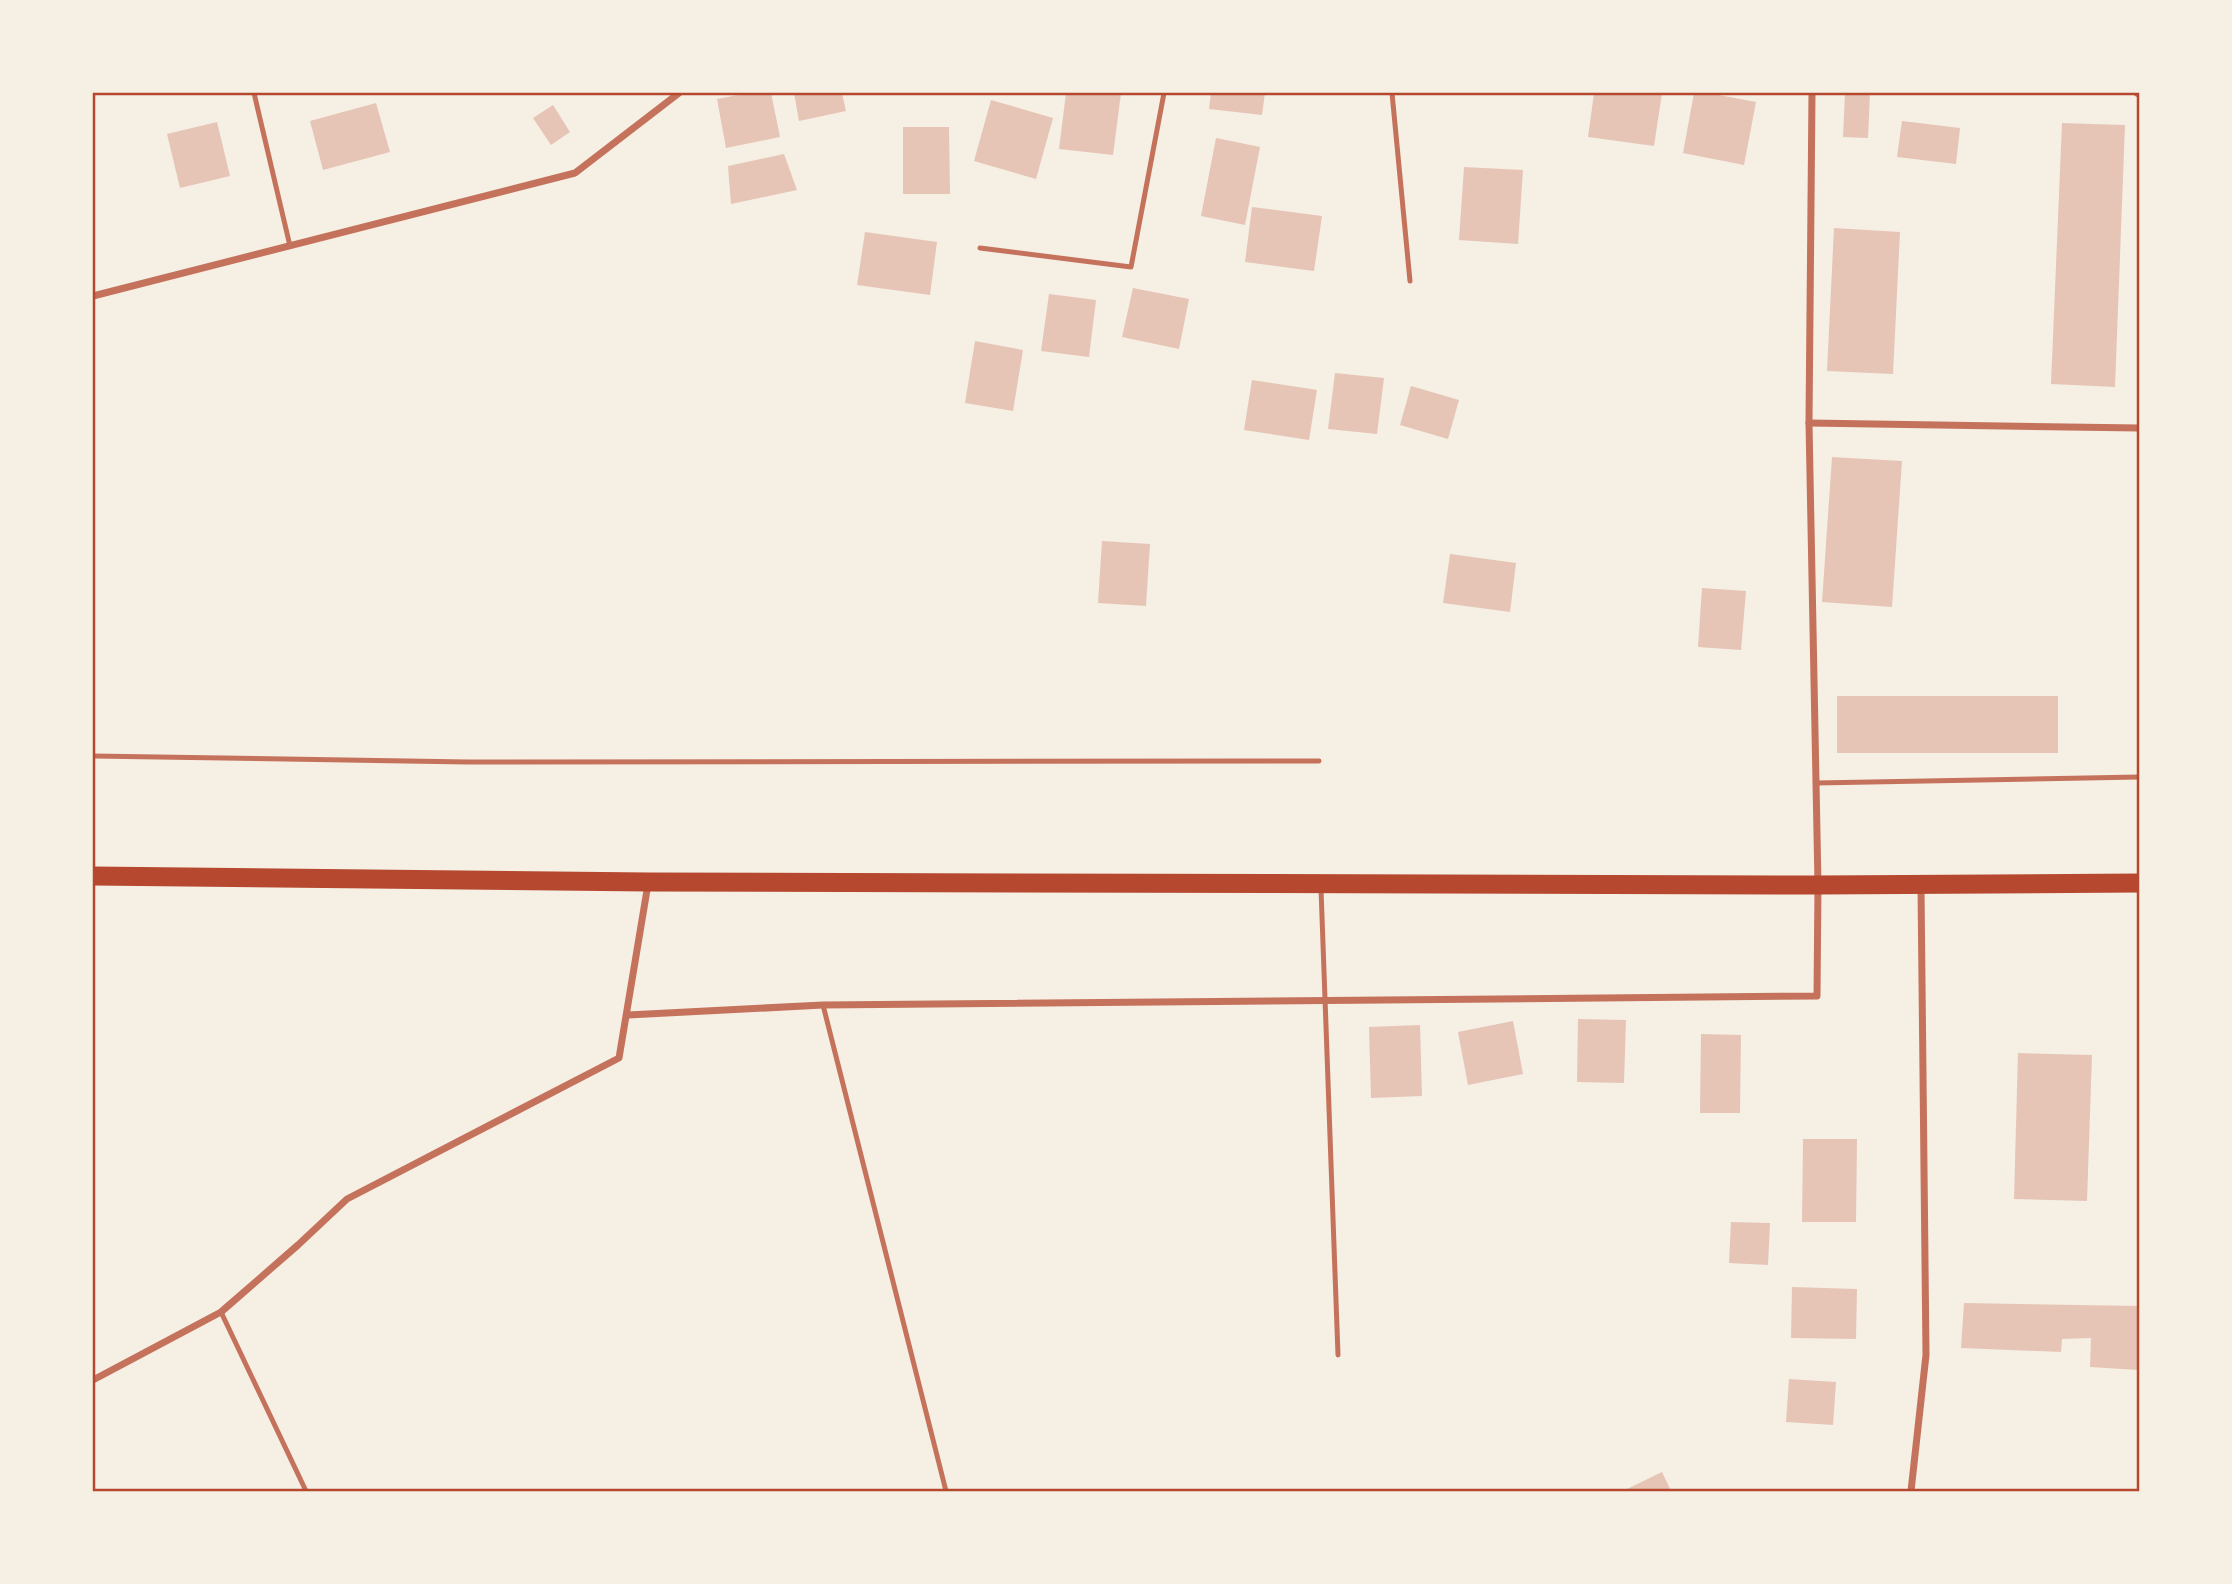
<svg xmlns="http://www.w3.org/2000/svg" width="2232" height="1584" font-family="Bitter,serif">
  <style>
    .building { fill: #e6c5b7 }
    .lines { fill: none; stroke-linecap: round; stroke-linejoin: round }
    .service { stroke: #c5725c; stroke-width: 5 }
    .minor { stroke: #c5725c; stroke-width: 7 }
    .trunk { stroke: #b5482f; stroke-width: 19 }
    .neatline { fill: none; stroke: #b5482f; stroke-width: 2.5 }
  </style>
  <rect width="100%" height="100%" fill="#f6efe4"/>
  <!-- building -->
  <g class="building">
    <polygon points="749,93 771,93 780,137 726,148 717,99"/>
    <polygon points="794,93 842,93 846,111 799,121"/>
    <polygon points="1066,93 1121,93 1113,155 1059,149"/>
    <polygon points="1211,93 1265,93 1262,115 1209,109"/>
    <polygon points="1594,93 1662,93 1654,146 1588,137"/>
    <polygon points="1694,93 1708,93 1756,102 1744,165 1683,153"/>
    <polygon points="1845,93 1870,93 1868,138 1843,137"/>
    <polygon points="991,100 1053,118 1036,179 974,161"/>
    <polygon points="376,103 390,152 323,170 310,121"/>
    <polygon points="553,105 570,132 551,145 533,118"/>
    <polygon points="1902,121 1960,128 1956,164 1897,157"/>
    <polygon points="217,122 230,176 180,188 167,134"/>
    <polygon points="2062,123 2125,125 2115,387 2051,384"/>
    <polygon points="903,127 949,127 950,194 903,194"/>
    <polygon points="1216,138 1260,147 1245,225 1201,216"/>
    <polygon points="784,154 797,190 731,204 728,166"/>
    <polygon points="1464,167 1523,170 1518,244 1459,240"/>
    <polygon points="1252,207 1322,216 1314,271 1245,262"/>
    <polygon points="1834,228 1900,232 1893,374 1827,371"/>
    <polygon points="865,232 937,242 930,295 857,285"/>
    <polygon points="1133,288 1189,299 1179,349 1122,337"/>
    <polygon points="1049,294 1096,300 1089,357 1041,351"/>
    <polygon points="975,341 1023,350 1013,411 965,403"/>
    <polygon points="1335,373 1384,378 1377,434 1328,429"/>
    <polygon points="1252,380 1317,390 1309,440 1244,430"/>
    <polygon points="1411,386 1459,400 1448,439 1400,425"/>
    <polygon points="1832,457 1902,461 1892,607 1822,602"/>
    <polygon points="1102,541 1150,544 1146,606 1098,603"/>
    <polygon points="1450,554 1516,563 1510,612 1443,603"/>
    <polygon points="1702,588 1746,591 1741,650 1698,647"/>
    <rect x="1837" y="696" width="221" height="57"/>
    <polygon points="1578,1019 1626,1020 1624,1083 1577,1082"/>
    <polygon points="1513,1021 1523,1074 1468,1085 1458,1032"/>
    <polygon points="1420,1025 1422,1096 1371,1098 1369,1027"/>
    <polygon points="1701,1034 1741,1035 1740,1113 1700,1113"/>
    <polygon points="2018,1053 2092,1055 2087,1201 2014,1199"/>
    <polygon points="1803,1139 1857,1139 1856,1222 1802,1222"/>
    <polygon points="1731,1222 1770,1223 1768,1265 1729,1263"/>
    <polygon points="1792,1287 1857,1289 1856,1339 1791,1338"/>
    <polygon points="1964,1303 2139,1306 2138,1370 2090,1367 2091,1338 2062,1339 2061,1352 1961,1348"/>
    <polygon points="1789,1379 1836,1382 1833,1425 1786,1422"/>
    <polygon points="1662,1472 1671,1491 1628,1491 1627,1489"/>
  </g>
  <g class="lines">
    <!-- service -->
    <g class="service">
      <polyline points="254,93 290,246"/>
      <polyline points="1392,93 1410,281"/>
      <polyline points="980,248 1131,267 1164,93"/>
      <polyline points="93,756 468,762 1319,761"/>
      <polyline points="1816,783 2139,777"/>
      <polyline points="1321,889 1338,1355"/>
      <polyline points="823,1005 946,1491"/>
      <polyline points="221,1312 306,1491"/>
    </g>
    <!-- minor -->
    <g class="minor">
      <polyline points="2137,93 2139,94"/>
      <polyline points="93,296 575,173 679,93"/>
      <polyline points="1809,423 2139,428"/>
      <polyline points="628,1015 823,1005 1817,996 1818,885 1809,423 1812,93"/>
      <polyline points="93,1380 221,1312 298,1245 347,1199 619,1058 648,884"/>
      <polyline points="1911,1491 1926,1355 1921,887"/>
    </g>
    <!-- trunk -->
    <polyline class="trunk" points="93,876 648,882 1818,885 2139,883"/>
  </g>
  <!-- border -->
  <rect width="2232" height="1584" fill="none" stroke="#f6efe4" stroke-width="189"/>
  <rect x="94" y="94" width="2044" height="1396" class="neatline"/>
</svg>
